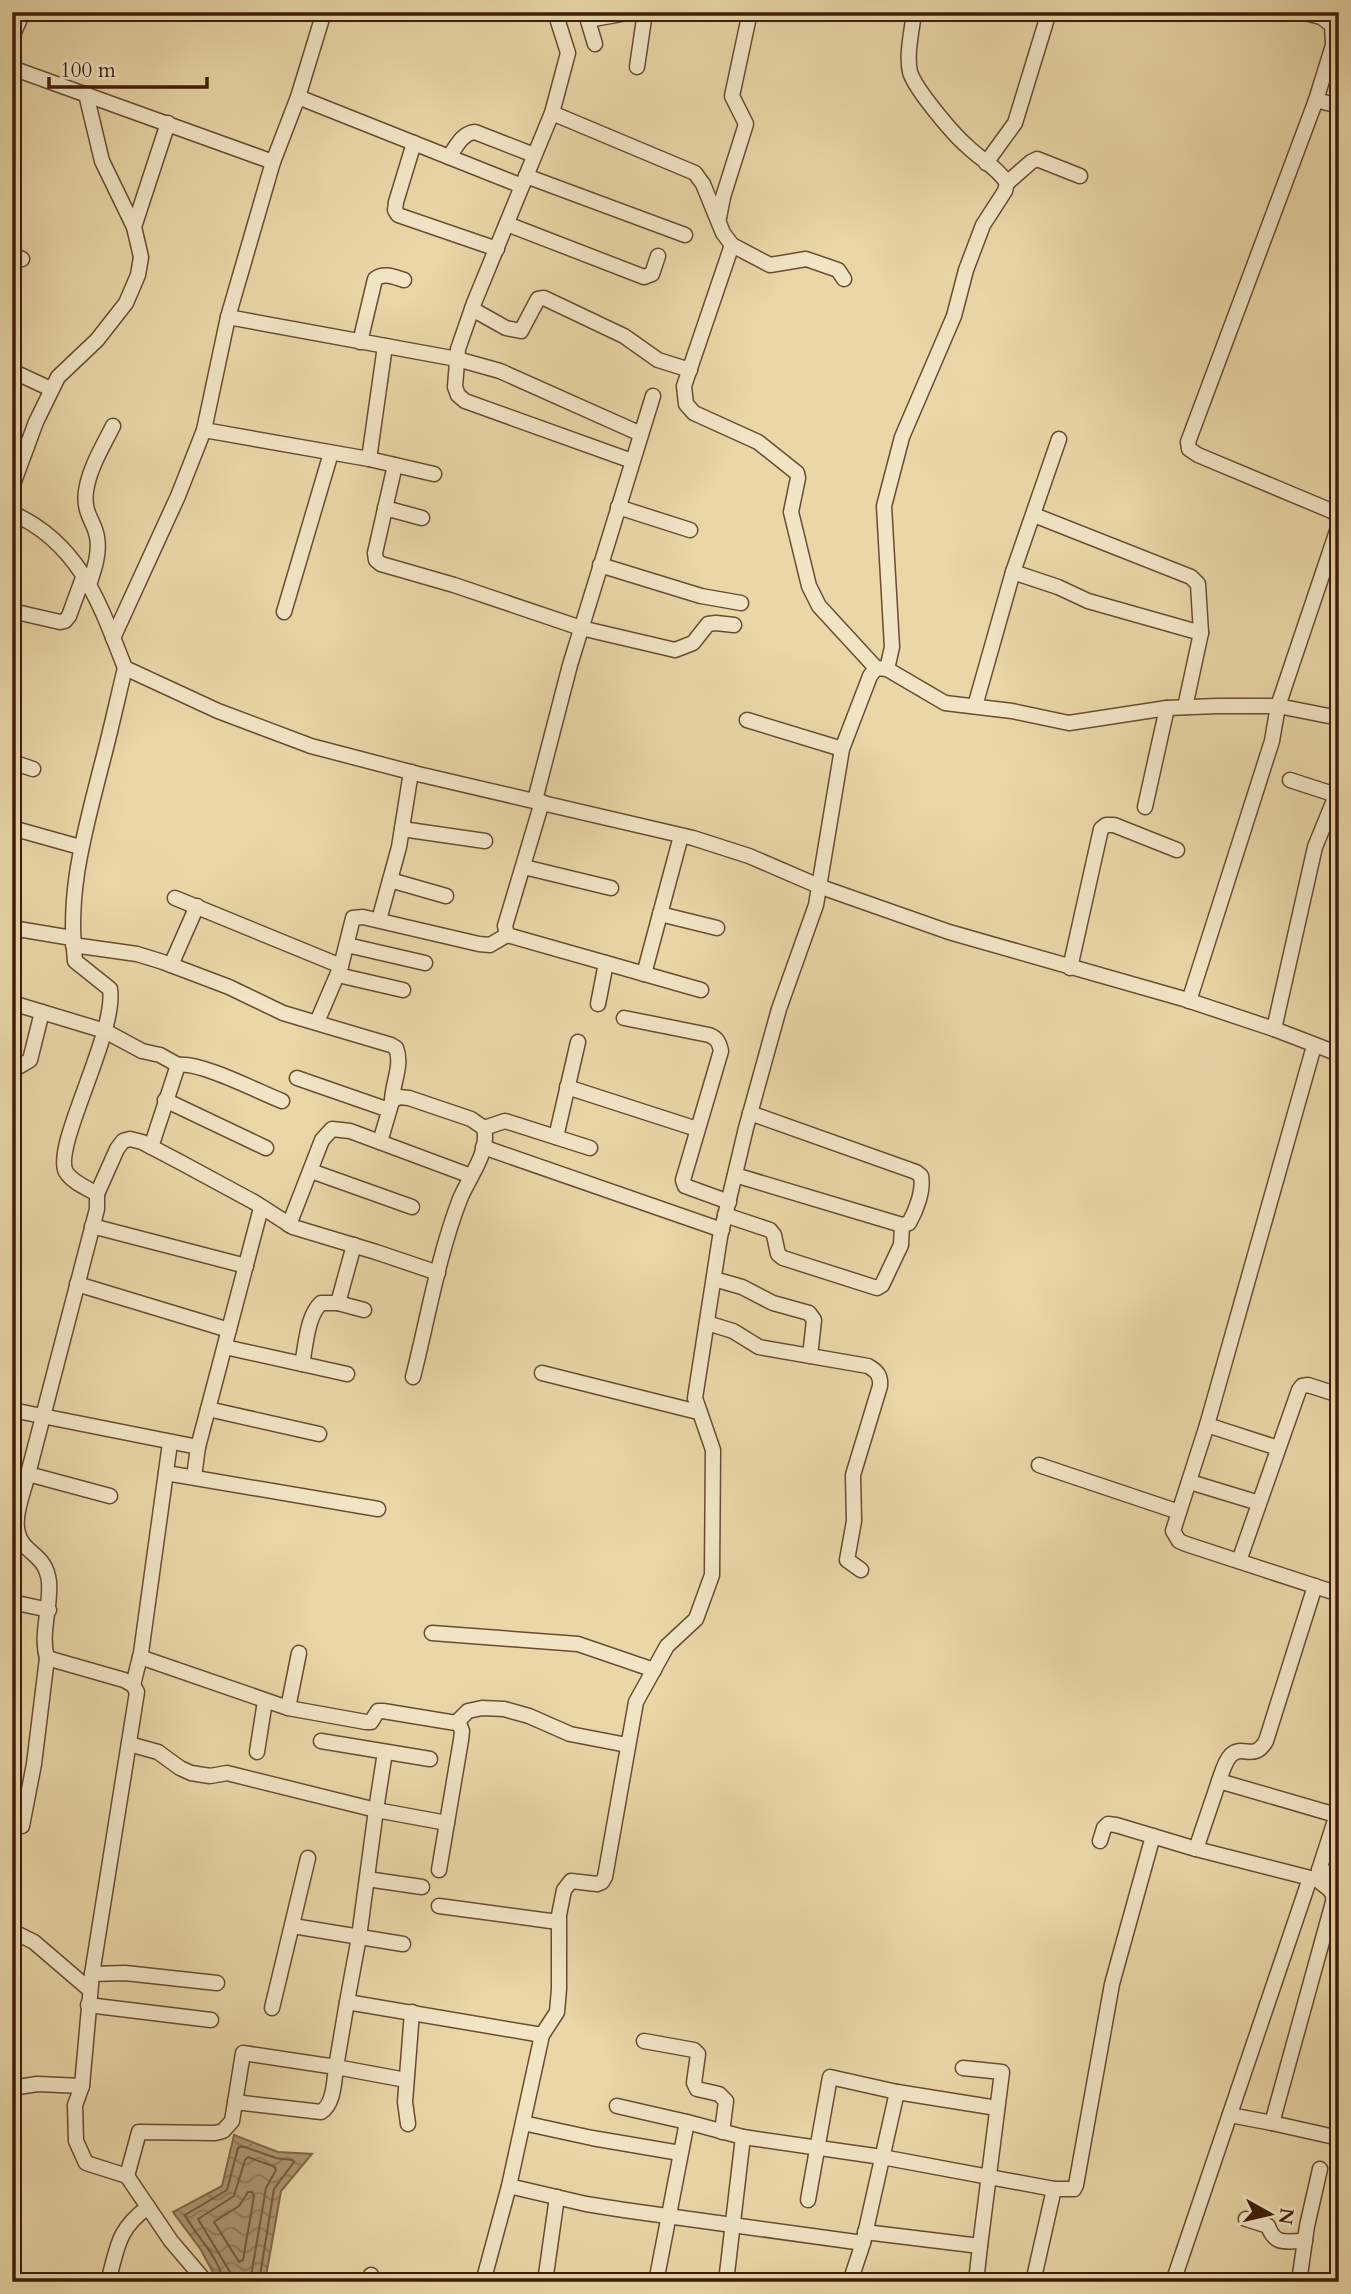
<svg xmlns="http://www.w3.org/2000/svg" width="1351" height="2294" font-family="Cardo,serif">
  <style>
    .water { fill: url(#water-waves); stroke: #826748; stroke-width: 2 }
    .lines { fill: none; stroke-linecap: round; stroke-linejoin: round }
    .shore { stroke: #765a3e; stroke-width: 2 }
    .minor-casing { stroke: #694c31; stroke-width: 17 }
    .minor { stroke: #f1e5c6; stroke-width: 14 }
  </style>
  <defs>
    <pattern id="water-waves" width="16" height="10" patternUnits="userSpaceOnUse" patternTransform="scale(1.75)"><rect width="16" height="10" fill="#af9872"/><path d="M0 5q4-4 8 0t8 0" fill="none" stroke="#907b5c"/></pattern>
  </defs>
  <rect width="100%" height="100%" fill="#e9d7a8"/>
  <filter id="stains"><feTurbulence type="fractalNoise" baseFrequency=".00286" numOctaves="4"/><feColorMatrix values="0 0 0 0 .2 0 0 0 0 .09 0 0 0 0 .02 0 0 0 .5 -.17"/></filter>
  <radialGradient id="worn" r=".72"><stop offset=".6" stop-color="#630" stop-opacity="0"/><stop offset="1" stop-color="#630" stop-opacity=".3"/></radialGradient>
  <!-- water -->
  <polygon class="water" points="234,2135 278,2152 312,2154 281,2191 265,2282 218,2282 201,2250 173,2212 222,2186"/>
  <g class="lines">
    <!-- shore -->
    <g class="shore">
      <polygon points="248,2192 252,2192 254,2196 243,2260 239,2262 214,2222 239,2206"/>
      <path d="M223 2282C220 2257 196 2237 185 2215L227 2190 238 2148 242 2146 276 2158 292 2160 294 2162 274 2189 259 2282"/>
      <polyline points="232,2282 230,2272 198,2219 234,2196 245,2160 248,2157 275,2167 276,2170 266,2188 250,2282"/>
    </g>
    <!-- minor casing -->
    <g class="minor-casing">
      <g id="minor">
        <polyline points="555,12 568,53 552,113 695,173 703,184 723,233 732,245 770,265 806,259 838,270 844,279"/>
        <polyline points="586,14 595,44"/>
        <polyline points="588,20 633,12"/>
        <polyline points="12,37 23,12"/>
        <polyline points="637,67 645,12"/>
        <polyline points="12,68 273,162"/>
        <polyline points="298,97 522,186"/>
        <polyline points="1316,100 1339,106"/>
        <polyline points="552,113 474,303 458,349 455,387 458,395 465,401 632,461"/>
        <polyline points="414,143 396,202 395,210 398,215 497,249"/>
        <path d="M449 157C456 147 462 133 475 132L534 155"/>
        <polyline points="986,163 1015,123 1049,12"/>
        <polyline points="526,176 685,235"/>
        <polyline points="1007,183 1031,162 1037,159 1080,176"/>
        <polyline points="719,218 723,197 746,124 732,96 750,12"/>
        <polyline points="507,224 644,277 652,274 658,256"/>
        <polyline points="134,227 168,123"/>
        <polyline points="732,245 684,386 686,404 694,413 758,442 797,473 798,478 791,512 809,586 819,606 876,668"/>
        <polyline points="12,255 22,259"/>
        <polyline points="472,309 506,328 521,331 538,299 544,298 624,336 658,360 690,370"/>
        <polyline points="228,317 457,359 500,371 641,434"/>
        <path d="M360 342 375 279C384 272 394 277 404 280"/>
        <polyline points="12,371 51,389"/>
        <polyline points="204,430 369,459 434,474"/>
        <polyline points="12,443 27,447"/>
        <polyline points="369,459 385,346"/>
        <polyline points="395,465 375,553 376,560 381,564 454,585 581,628 675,650 693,643 708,624 716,623 734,625"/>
        <polyline points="12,487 36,422 58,377 97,340 126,303 138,275 141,257 134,227 102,161 86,94"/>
        <polyline points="618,507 690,530"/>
        <polyline points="385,508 422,518"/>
        <path d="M12 513C80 543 100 604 125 668L218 711 311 746 418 774 693 838 749 856 821 887 949 932 1184 999 1274 1029 1339 1054"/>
        <polyline points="1034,515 1191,577 1198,584 1201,633 1185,707"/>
        <polyline points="600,565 701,596 741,603"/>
        <polyline points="1013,572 1058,587 1088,601 1201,633"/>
        <path d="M89 585C94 570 100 553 97 537 94 520 83 514 86 491 89 469 103 446 113 426"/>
        <polyline points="12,611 60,622 65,621 69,616 84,575"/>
        <polyline points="284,612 331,453"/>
        <polyline points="113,638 178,496 204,430 228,317 273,162 298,97 324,12"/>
        <path d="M125 668C117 701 110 734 101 767 84 835 67 891 75 961L110 989C117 1033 52 1147 66 1172 72 1182 87 1188 97 1194V1209L28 1474C24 1491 13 1516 18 1533 23 1554 46 1553 49 1582 51 1608 40 1634 47 1658L124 1680 133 1685 137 1692 92 1974 82 2086 75 2105 76 2141 86 2163 127 2176 171 2241 206 2282"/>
        <path d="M887 669 892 647 884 506 902 437 954 316 966 270 983 225 1005 191 1007 183C998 168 980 159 967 146 953 134 915 89 910 72 906 54 912 31 914 12"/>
        <polyline points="975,706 1013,572 1059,439"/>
        <polyline points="747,720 842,749"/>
        <polyline points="12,762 33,769"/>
        <polyline points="1290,780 1336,795"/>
        <polyline points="535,800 570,665 653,396"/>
        <polyline points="542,802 505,926 507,935 701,990"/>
        <polyline points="1145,807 1167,708"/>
        <polyline points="12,828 80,847"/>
        <polyline points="402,829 485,841"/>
        <polyline points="524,867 611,888"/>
        <polyline points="390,880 446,896"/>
        <polyline points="175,898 341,966"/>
        <polyline points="660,914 717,928"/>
        <polyline points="379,920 399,847 411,772"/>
        <polyline points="12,928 72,938"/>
        <path d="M73 945 137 954 163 962 229 987 283 1013 391 1045 396 1048C403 1065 392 1084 392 1101"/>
        <polyline points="347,945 425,963"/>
        <polyline points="171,965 197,906"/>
        <polyline points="1070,968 1101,829 1106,825 1114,825 1177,850"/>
        <polyline points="644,974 681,836"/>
        <polyline points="338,975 403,990"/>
        <polyline points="1189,1001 1272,741 1278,706 1337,531 1339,520 1334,512 1198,455 1189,449 1188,442 1316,100 1333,45 1332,25 1321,17 1301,12"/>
        <polyline points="12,1003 105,1031 142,1051 160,1055 178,1065"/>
        <polyline points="598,1004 606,963"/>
        <path d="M624 1018 709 1035C717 1038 719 1042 721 1051L683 1180 685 1186 729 1202"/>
        <polyline points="317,1022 341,966 353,918 363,917 479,944 490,945 507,935"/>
        <polyline points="1274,1029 1315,847 1339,788"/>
        <polyline points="1314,1046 1207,1425 1173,1531 1179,1541 1186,1544 1339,1594"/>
        <polyline points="12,1065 20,1066 30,1060 42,1012"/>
        <polyline points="297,1078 389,1110"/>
        <polyline points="567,1087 697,1129"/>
        <polyline points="165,1100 266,1148"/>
        <polyline points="484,1128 505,1121 590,1148"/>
        <polyline points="556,1137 578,1042"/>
        <path d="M380 1142 392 1101 399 1097 409 1098 471 1119 484 1128C490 1152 469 1177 460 1199 438 1256 428 1318 413 1377"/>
        <path d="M151 1147 178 1065C199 1061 259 1092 282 1101"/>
        <polyline points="483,1147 722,1230"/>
        <polyline points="311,1171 412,1207"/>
        <path d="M735 1175 902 1225 909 1223C916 1211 924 1190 921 1176L916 1172 750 1113"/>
        <polyline points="97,1194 117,1149 123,1141 130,1139 142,1142 180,1162 254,1202 293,1227 376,1252 438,1273"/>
        <polyline points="725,1215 770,1230 774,1235 778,1254 783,1258 877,1288 882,1285 901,1245 902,1225"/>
        <polyline points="289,1225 322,1140 332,1129 350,1131 471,1176"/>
        <polyline points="92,1226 246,1266"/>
        <polyline points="714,1279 742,1287 773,1303 809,1313 814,1320 810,1356"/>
        <polyline points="77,1284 229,1330"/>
        <polyline points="338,1303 354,1245"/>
        <path d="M707 1323 733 1331 759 1347 868 1366C877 1371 881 1376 880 1386L853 1475 854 1521 847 1560 861 1570"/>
        <polyline points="225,1347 347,1374"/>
        <path d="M302 1364C306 1345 307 1316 321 1303H338L364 1310"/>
        <polyline points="542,1373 698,1412"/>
        <polyline points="208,1409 319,1434"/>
        <polyline points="12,1410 198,1447"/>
        <polyline points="1207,1425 1278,1448"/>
        <polyline points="1039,1465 1179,1512"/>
        <polyline points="166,1473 378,1509"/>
        <polyline points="28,1474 110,1496"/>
        <polyline points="194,1477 198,1447 261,1208"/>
        <polyline points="1190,1482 1259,1503"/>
        <polyline points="1239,1561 1299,1390 1302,1386 1308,1385 1339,1395"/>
        <polyline points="12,1602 49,1610"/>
        <polyline points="432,1633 578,1644 654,1670"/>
        <polyline points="140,1657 288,1708 366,1722 371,1722 378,1711 383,1711 456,1723 468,1711 482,1708 504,1709 529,1716 570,1734 627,1745"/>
        <polyline points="133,1685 141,1653 170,1443"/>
        <polyline points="288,1708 299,1653"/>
        <polyline points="321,1741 430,1759"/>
        <polyline points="129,1744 158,1752 180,1768 191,1773 210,1776 227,1773 376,1810 359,1937 347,2002 542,2035"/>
        <polyline points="257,1752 265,1701"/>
        <polyline points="385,1752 376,1810 447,1823"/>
        <path d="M1219 1781C1222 1772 1225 1761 1231 1755 1243 1744 1254 1762 1266 1741L1315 1586"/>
        <path d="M1339 1808 1319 1870 1318 1880C1325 1888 1335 1889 1333 1902L1272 2123 1339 2138"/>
        <polyline points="12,1824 22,1826 34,1764 47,1658"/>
        <polyline points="1100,1841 1104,1828 1108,1824 1116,1825 1196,1849 1318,1880"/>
        <polyline points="1196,1849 1219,1781 1336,1815"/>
        <polyline points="439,1870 461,1740 462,1731 458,1721"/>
        <polyline points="1319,1870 1339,1876"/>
        <polyline points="367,1879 422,1887"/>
        <polyline points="439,1906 558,1922"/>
        <polyline points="293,1926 403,1944"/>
        <polyline points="12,1931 34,1942 90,1990"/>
        <polyline points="92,1974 125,1973 217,1983"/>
        <polyline points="88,2005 211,2020"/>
        <polyline points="272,2008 308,1858"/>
        <polyline points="644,2041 694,2050 698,2054 694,2083 697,2089 719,2094 726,2101 722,2132"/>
        <polyline points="963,2068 1002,2072 980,2246"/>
        <polyline points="12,2088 37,2084 82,2086"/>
        <path d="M235 2102 321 2112C334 2104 334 2082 336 2067L406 2080"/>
        <polyline points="617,2106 687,2122"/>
        <polyline points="1230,2115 1272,2123"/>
        <polyline points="523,2123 592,2138 680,2153"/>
        <polyline points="408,2124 405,2102 412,2012"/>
        <polyline points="127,2176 139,2132 215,2133 223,2131 232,2121 243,2053 336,2067 347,2002"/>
        <polyline points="509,2186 586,2204 624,2210 863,2243"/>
        <polyline points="808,2200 830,2077 897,2092 997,2108"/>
        <path d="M1246 2219 1268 2226C1275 2246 1286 2241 1305 2241"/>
        <polyline points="865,2232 980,2246 976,2282"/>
        <path d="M108 2282C118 2246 117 2230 148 2207"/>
        <polyline points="369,2282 371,2275"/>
        <polyline points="483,2282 509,2186 542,2035 557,2012 559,1989 559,1915 564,1890 571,1881 597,1884 602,1882 605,1877 636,1702 667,1646 696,1619 712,1575 713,1450 695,1398 720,1237 746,1128 779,1009 816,905 842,749 870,676 876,668 887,669 945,703 1012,711 1069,723 1167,708 1217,706 1278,706 1339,718"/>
        <polyline points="545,2282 557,2197"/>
        <polyline points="656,2282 687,2122 743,2137 882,2157 1054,2189 1074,2189 1076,2185 1112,1984 1153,1836"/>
        <polyline points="726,2282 743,2137"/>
        <polyline points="850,2282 863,2243 897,2092"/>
        <polyline points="890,2282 891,2281"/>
        <polyline points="1033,2282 1054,2189"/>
        <polyline points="1173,2282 1310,1878"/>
        <polyline points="1299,2282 1307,2226 1320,2169"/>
      </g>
    </g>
    <!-- minor -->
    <use href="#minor" class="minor"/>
  </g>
  <!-- margin -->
  <rect width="1351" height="2294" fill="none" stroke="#e9d7a8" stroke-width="42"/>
  <rect x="14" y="14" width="1323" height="2266" fill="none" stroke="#3e1d09" stroke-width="3.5"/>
  <rect x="21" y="21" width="1309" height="2252" fill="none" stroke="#3e1d09" stroke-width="2"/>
  <!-- north arrow -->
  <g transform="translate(1270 2214) rotate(98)" stroke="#f1e5c6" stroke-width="5" paint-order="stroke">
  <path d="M0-5L12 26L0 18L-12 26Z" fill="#3e1d09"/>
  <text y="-10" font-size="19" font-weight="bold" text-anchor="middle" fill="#3e1d09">N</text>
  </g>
  <!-- scale -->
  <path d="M49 77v10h158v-10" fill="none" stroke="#3e1d09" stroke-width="3.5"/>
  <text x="60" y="77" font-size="21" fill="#3e1d09" stroke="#f1e5c6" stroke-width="5" paint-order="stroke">100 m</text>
  <rect width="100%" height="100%" filter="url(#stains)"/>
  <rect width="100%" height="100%" fill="url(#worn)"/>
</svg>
